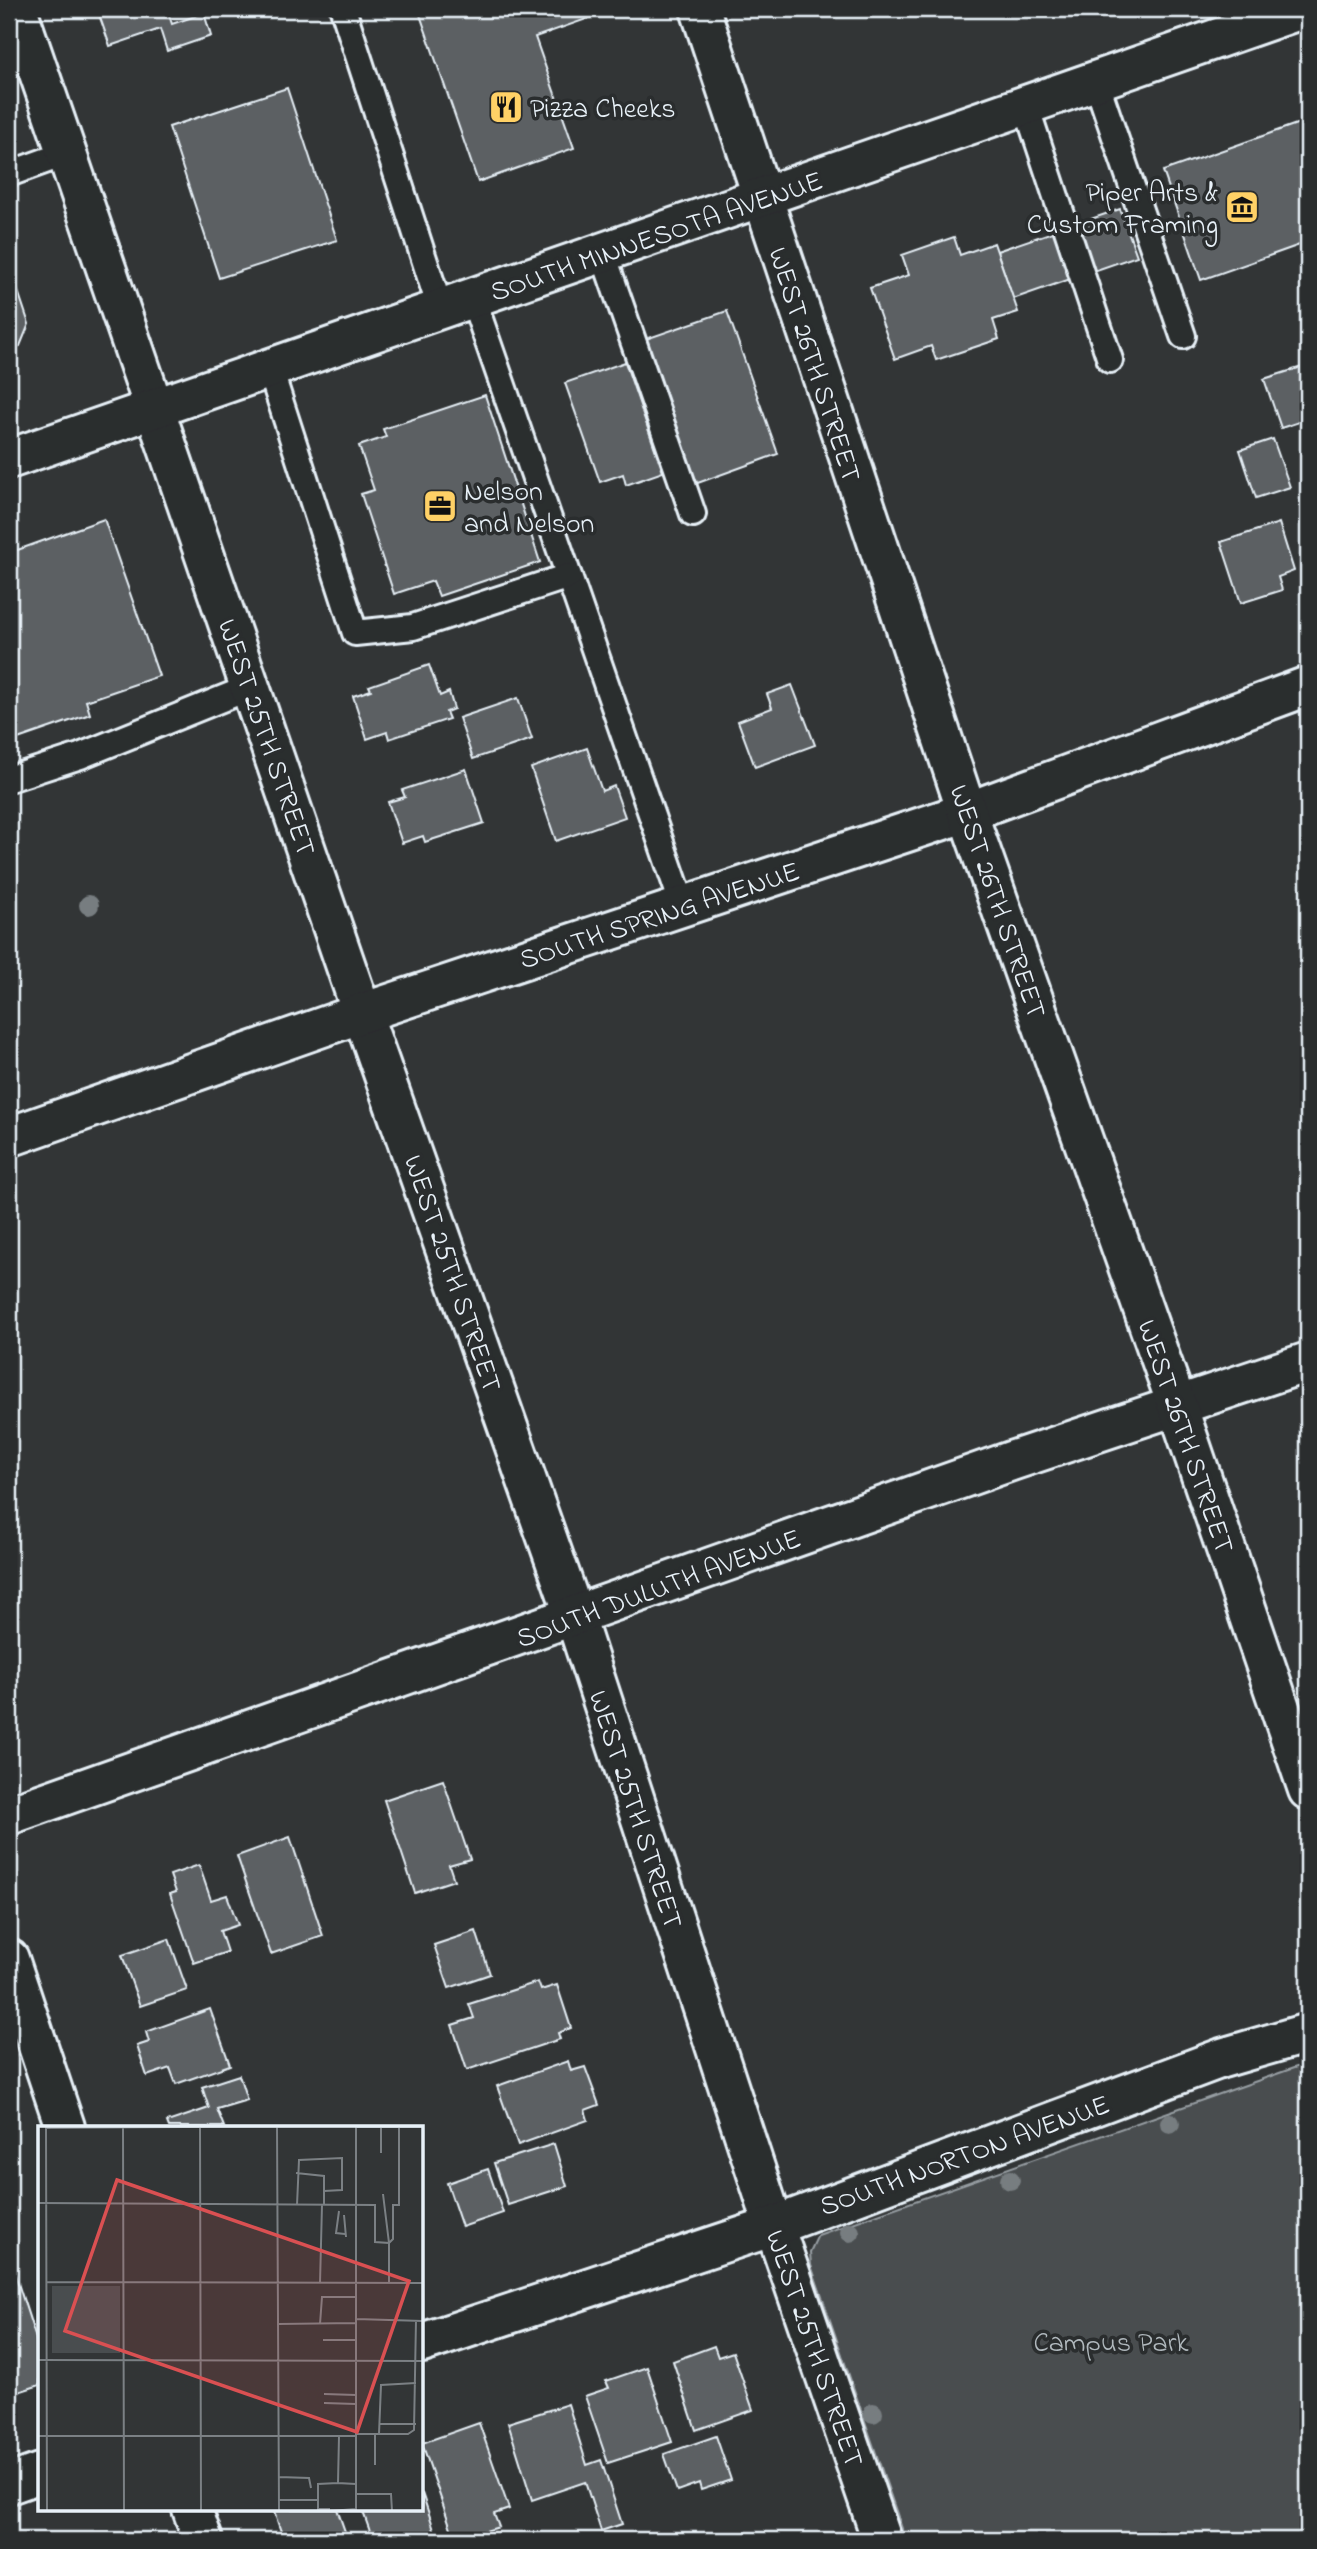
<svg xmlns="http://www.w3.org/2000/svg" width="1317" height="2549" font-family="'Indie Flower',sans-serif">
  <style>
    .green { fill: #494d4f; stroke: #989fa4; stroke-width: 2 }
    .building { fill: #5c6063; stroke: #e8f1f8; stroke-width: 2 }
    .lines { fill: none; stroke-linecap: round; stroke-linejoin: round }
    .lane-casing { stroke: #e8f1f8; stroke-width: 30 }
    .street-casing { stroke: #e8f1f8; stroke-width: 44 }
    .secondary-casing { stroke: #e8f1f8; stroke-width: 44 }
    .primary-casing { stroke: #e8f1f8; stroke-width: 44 }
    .lane { stroke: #2a2d2e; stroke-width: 24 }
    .street { stroke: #2a2d2e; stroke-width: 38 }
    .secondary { stroke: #2a2d2e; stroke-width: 38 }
    .primary { stroke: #2a2d2e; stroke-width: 38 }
    .tree { fill: #777d80 }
    .labels { text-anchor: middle; stroke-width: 7; stroke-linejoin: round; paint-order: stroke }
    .poi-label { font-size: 28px; fill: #e8f1f8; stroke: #2a2d2e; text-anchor: start }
    .street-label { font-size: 28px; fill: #e8f1f8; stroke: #2a2d2e }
    .park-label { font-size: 28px; fill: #b0b8bd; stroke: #2a2d2e }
    .inset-road { fill: none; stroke: #7b8084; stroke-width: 2 }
    .view { fill: #da5052; fill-opacity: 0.15; stroke: #da5052; stroke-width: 3.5 }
    .inset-edge { fill: none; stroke: #e8f1f8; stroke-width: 3.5 }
  </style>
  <rect width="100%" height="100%" fill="#323536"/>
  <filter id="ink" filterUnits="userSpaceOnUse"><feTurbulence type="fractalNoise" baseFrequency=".0143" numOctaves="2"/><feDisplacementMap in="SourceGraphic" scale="14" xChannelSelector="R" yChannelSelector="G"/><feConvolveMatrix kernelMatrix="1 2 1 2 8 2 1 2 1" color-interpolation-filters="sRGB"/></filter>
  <g filter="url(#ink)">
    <!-- green -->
    <polygon class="green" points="1308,2063 1308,2540 906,2540 811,2265 810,2252 818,2235"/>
    <!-- building -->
    <g class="building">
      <polygon points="97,9 167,9 172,24 204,13 211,36 167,51 160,29 110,46"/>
      <polygon points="418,9 596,9 598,15 535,37 574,148 478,182"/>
      <polygon points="287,88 337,240 219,278 169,127"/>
      <polygon points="1308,120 1308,242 1201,280 1163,171"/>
      <polygon points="1120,209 1137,256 1013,299 997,251"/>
      <polygon points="954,237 960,255 994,243 1018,312 993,320 999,339 936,360 931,346 895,359 870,288 909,275 902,255"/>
      <polygon points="9,264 29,324 20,346 9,350"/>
      <polygon points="727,311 778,454 695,484 643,340"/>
      <polygon points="625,362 663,472 626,485 623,474 600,482 565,383"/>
      <polygon points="1308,365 1308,419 1281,428 1264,379"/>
      <polygon points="485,395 540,562 439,596 433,581 394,594 361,494 374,490 359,446 386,437 383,429"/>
      <polygon points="1273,439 1290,487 1256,498 1240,450"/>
      <polygon points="104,519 159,676 86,701 90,714 9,742 9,553"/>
      <polygon points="1279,523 1294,571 1278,577 1282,590 1241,603 1221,542"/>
      <polygon points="429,665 440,696 449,692 454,709 446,712 449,719 389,739 387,732 367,739 353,696 371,690 369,686"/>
      <polygon points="792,685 815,745 755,767 738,721 772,708 767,694"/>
      <polygon points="518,698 532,739 473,759 459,718"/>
      <polygon points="587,748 602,791 614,786 625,817 556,841 531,768"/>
      <polygon points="466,769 484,823 425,842 423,836 402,843 388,802 405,797 402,790"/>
      <polygon points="443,1780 470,1859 449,1865 454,1880 415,1893 384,1800"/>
      <polygon points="290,1837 323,1936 271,1954 237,1856"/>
      <polygon points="199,1865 211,1900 227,1895 238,1925 220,1931 227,1952 194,1963 170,1894 176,1892 170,1875"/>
      <polygon points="476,1931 490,1974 449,1988 434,1945"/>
      <polygon points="169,1939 187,1990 140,2006 122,1955"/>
      <polygon points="538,1982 541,1990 557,1985 571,2028 558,2033 560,2039 467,2070 452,2025 474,2018 469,2004"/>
      <polygon points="210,2009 230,2065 176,2084 170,2068 147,2076 137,2046 149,2042 146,2032"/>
      <polygon points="568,2061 571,2071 585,2067 599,2105 585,2110 588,2120 518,2145 497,2086"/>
      <polygon points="239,2075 247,2100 217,2109 224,2127 169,2127 167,2122 209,2108 202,2087"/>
      <polygon points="554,2144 567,2186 508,2205 494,2163"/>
      <polygon points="488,2169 503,2213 462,2227 447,2183"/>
      <polygon points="14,2271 40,2351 40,2385 9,2395 9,2273"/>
      <polygon points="714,2346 718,2357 733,2352 753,2410 696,2430 673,2361"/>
      <polygon points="647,2367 672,2442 608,2463 585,2396 609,2388 606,2381"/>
      <polygon points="568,2404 587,2465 601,2460 622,2524 601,2531 585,2482 532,2500 508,2423"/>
      <polygon points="479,2423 509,2509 494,2514 499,2527 455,2540 422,2443"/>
      <polygon points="716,2436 731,2480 701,2490 699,2483 677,2491 664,2454"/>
      <polygon points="422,2493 437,2538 373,2540 362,2509 422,2509"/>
      <polygon points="273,2509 337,2509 348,2540 284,2540"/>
    </g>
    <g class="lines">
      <!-- lane casing -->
      <g class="lane-casing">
        <g id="lane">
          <polyline points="343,9 440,308"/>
          <polyline points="1096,81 1183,336"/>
          <polyline points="1026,106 1110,360"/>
          <polyline points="9,174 67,153"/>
          <polyline points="603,254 693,514"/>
          <polyline points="473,299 683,906"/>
          <polyline points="270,369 355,633 413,627 569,576"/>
          <polyline points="9,779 80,756 251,687"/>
        </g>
      </g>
      <!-- street casing -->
      <g class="street-casing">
        <g id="street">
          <polyline points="17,9 362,1013 575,1617 774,2226 882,2540"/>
          <polyline points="9,1137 362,1013 967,812 1308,686"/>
          <polyline points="9,1815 1014,1460 1308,1362"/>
          <polyline points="9,1959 65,2127"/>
          <polyline points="422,2343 774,2226 1222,2058 1308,2033"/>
          <polyline points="9,2484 40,2473"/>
          <polyline points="192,2509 203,2540"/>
        </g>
      </g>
      <!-- secondary casing -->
      <g class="secondary-casing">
        <polyline id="secondary" points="700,9 967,812 1177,1405 1308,1790"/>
      </g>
      <!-- primary casing -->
      <g class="primary-casing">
        <polyline id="primary" points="9,459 1302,9"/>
      </g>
      <!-- lane -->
      <use href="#lane" class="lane"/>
      <!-- street -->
      <use href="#street" class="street"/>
      <!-- secondary -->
      <use href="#secondary" class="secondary"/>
      <!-- primary -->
      <use href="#primary" class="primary"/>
    </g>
    <!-- trees -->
    <g class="tree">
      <circle cx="89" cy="905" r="10"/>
      <circle cx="1170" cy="2123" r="10"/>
      <circle cx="1010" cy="2180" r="10"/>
      <circle cx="850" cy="2232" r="10"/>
      <circle cx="873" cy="2413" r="10"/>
    </g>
  </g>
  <!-- icons -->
  <defs>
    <g id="restaurant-square" transform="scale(1.75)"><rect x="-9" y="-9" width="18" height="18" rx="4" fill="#ffd166" stroke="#2a2d2e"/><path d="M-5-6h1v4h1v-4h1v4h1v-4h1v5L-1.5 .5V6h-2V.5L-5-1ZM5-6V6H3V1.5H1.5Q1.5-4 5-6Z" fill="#111"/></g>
    <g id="museum-square" transform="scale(1.75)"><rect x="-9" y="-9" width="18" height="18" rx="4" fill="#ffd166" stroke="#2a2d2e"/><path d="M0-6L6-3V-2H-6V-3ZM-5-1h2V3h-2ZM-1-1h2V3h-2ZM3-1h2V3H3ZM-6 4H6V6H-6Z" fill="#111"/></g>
    <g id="office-square" transform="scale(1.75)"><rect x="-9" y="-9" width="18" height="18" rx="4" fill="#ffd166" stroke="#2a2d2e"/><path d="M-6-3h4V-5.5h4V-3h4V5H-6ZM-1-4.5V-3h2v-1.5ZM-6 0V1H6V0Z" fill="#111"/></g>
  </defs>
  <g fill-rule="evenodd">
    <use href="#restaurant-square" x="506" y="107"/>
    <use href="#museum-square" x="1242" y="207"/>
    <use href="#office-square" x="440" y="506"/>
  </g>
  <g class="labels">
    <!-- poi labels -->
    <g class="poi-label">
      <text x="530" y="117">Pizza Cheeks</text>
      <text x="1218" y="201" text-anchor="end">Piper Arts &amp;<tspan x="1218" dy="32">Custom Framing</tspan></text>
      <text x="464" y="500">Nelson<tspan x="464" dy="32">and Nelson</tspan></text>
    </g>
    <!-- street labels -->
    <g class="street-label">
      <text transform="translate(656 235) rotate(-19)" y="10">SOUTH MINNESOTA AVENUE</text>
      <text transform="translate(816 364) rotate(72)" y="10">WEST 26TH STREET</text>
      <text transform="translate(268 737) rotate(71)" y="10">WEST 25TH STREET</text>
      <text transform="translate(999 901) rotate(71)" y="10">WEST 26TH STREET</text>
      <text transform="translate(659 914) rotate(-18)" y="10">SOUTH SPRING AVENUE</text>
      <text transform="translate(454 1273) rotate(71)" y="10">WEST 25TH STREET</text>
      <text transform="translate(1187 1436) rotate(71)" y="10">WEST 26TH STREET</text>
      <text transform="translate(658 1587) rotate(-20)" y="10">SOUTH DULUTH AVENUE</text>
      <text transform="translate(637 1809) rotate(72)" y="10">WEST 25TH STREET</text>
      <text transform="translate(964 2154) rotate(-20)" y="10">SOUTH NORTON AVENUE</text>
      <text transform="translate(816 2348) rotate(71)" y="10">WEST 25TH STREET</text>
    </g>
    <!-- park labels -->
    <g class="park-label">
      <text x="1111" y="2351">Campus Park</text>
    </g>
  </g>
  <!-- overview -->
  <g transform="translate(38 2126)">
    <rect width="385" height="385" fill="#323536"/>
    <path d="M14 160H82V227H14Z" fill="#494d4f"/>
    <path class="inset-road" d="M8 0 9 385M85 0 86 385M162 0 163 385M239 0 241 385M318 0V385M318 1H385M343 1V27M8 2 295 0M258 47 286 50V79M345 68 351 117M0 77 337 79V116L351 117V157M259 79 261 34 304 32V64L286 65M301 85 298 107 307 108M306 89 308 111M351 117 355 113V79H361V1M8 156 385 157M282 157 284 79M318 193 385 195M240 198 318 197M282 198 284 171H318M285 214H318M0 234 385 235M286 268 318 269M286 277 318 278M341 298H378M319 308H370L376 304 378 194M337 308V339M341 308 343 259 378 257M0 310H319M301 310 300 357 318 358M241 351 271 352 273 362M318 368H353L354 385M241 374H280V383H292M280 374V358L300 357M292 385 318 383"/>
    <path class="view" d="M79 54 371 155 319 306 27 205Z"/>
    <rect width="385" height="385" class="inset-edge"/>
  </g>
  <!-- margin -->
  <rect width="1317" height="2549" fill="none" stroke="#2a2d2e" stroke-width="35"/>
  <rect x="18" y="18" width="1282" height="2514" fill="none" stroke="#e8f1f8" stroke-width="2.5" filter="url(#ink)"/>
</svg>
